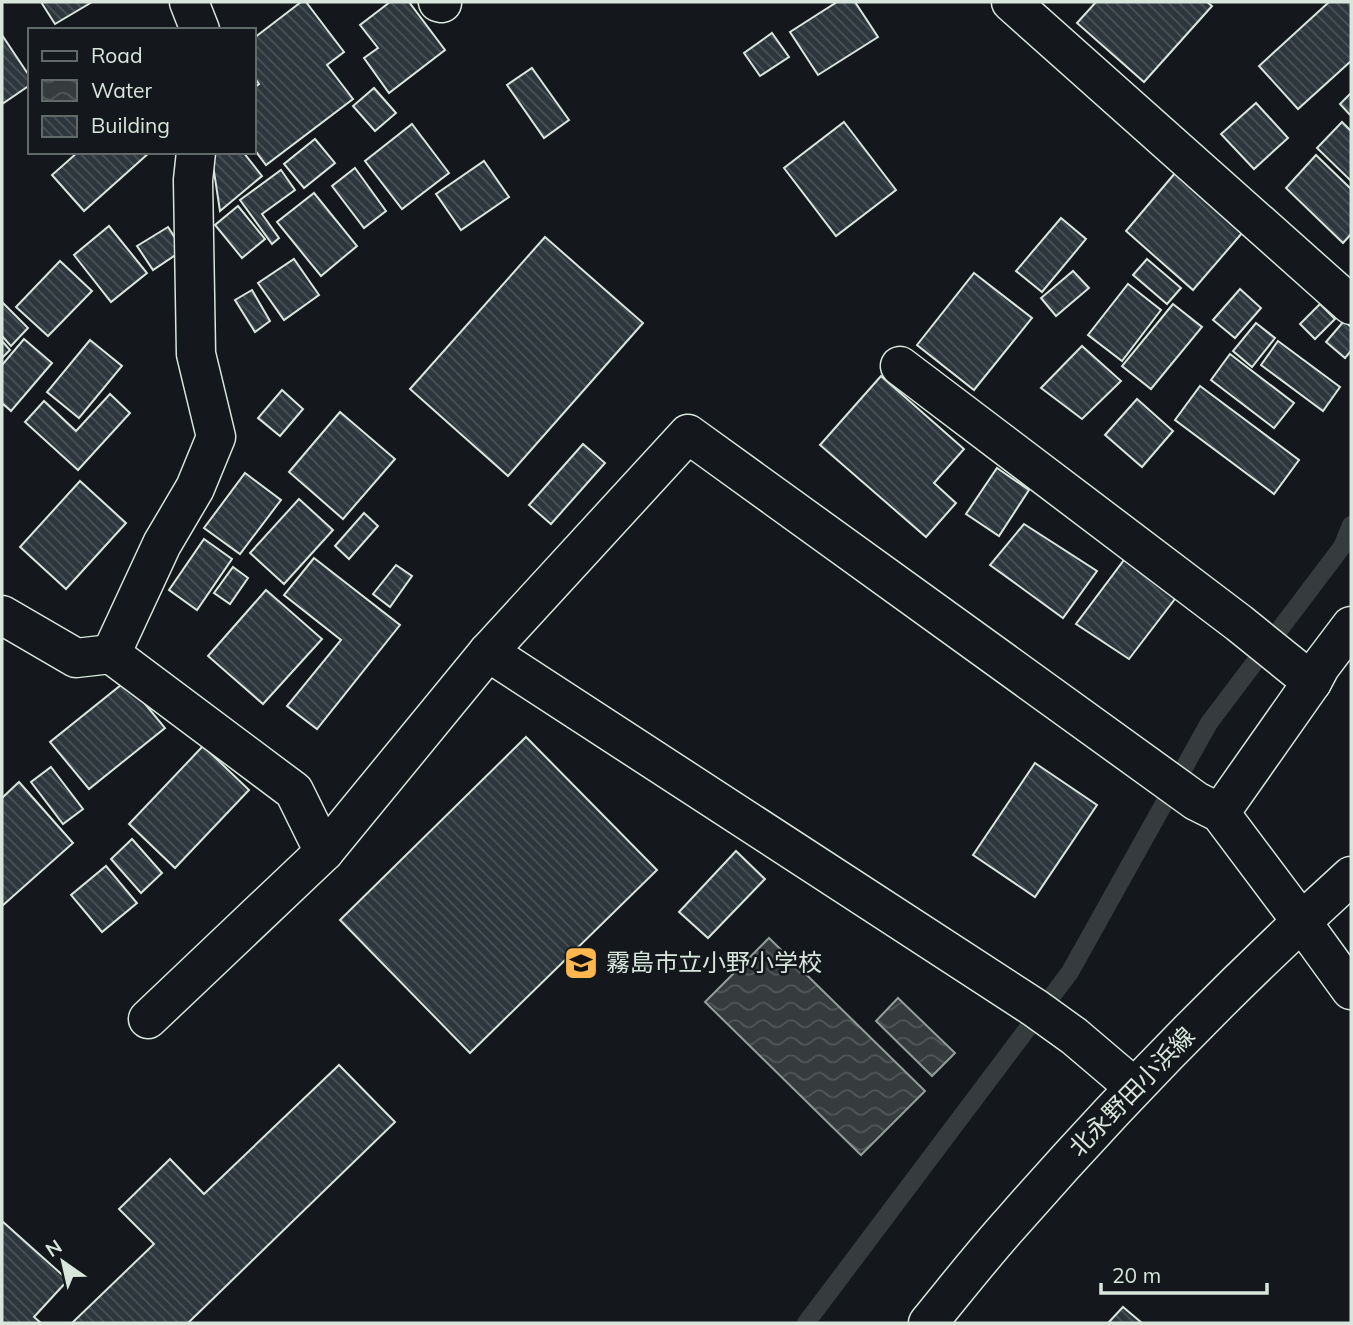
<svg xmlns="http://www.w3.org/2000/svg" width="1353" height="1325" font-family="Mulish,'Noto Sans JP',sans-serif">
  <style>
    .water { fill: url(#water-waves); stroke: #939e99; stroke-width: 2 }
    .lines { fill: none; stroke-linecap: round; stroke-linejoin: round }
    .stream { stroke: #363b3e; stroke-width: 18 }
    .building { fill: url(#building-back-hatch); stroke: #d8e6dc; stroke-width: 2 }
    .street-casing { stroke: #d8e6dc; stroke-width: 41 }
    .secondary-casing { stroke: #d8e6dc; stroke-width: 41 }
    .street { stroke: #14181c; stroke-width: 38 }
    .secondary { stroke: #14181c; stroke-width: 38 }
    .labels { text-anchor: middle; stroke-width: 5; stroke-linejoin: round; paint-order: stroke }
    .poi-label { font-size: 24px; fill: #d8e6dc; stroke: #14181c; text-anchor: start }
    .street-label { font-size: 24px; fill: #d8e6dc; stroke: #14181c }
  </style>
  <defs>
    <pattern id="water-waves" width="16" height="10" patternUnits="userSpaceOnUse" patternTransform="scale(1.75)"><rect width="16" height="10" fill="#363b3e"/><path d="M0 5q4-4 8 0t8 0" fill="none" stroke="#525759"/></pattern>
    <pattern id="building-back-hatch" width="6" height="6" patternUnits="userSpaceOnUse" patternTransform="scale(1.75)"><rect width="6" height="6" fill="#2c363c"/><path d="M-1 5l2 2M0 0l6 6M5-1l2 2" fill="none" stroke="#4a5358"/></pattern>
  </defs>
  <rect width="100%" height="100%" fill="#14181c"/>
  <!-- water -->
  <g class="water">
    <polygon points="769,938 925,1091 861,1155 705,1002"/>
    <polygon points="898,998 955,1053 932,1076 876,1021"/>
  </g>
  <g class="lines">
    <!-- stream -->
    <polyline class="stream" points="806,1323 1070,972 1209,723 1342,547 1351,525"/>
  </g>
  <!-- building -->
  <g class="building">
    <polygon points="41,2 92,2 55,24"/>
    <polygon points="301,2 306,2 344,52 327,65 353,99 266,165 254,149 254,88 259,84 254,77 254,38"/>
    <polygon points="390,2 409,2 445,50 389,93 364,58 378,48 360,25"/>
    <polygon points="837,2 855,2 878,37 818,75 790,32"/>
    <polygon points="1096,2 1207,2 1212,6 1144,82 1077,23"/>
    <polygon points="1329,2 1351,2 1351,61 1298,109 1259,66"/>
    <polygon points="772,33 789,57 760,76 744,53"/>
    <polygon points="2,35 30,77 30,85 2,104"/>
    <polygon points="532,68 569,120 544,138 507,85"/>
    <polygon points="374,88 396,113 375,131 353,106"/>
    <polygon points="1351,93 1351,116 1340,104"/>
    <polygon points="1256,103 1288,138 1254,169 1221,134"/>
    <polygon points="844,122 896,190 836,236 784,168"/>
    <polygon points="1342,122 1351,131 1351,181 1317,148"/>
    <polygon points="412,124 449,173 402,209 365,161"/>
    <polygon points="315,139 335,163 304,188 284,164"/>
    <polygon points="78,152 150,152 84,211 52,175"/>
    <polygon points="211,152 243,152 262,176 220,211"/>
    <polygon points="1316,155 1351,189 1351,234 1343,243 1286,188"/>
    <polygon points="484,161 509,197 461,230 436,194"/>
    <polygon points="1181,166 1249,225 1193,290 1126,231"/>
    <polygon points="355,168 386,211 364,228 332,186"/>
    <polygon points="281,170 295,190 262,214 279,238 272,244 240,200"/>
    <polygon points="314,193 357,246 321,276 277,222"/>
    <polygon points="238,206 265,239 242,258 215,225"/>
    <polygon points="1061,218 1086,239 1042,292 1016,271"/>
    <polygon points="109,226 147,273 111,302 74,255"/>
    <polygon points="168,227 183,250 153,270 137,246"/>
    <polygon points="545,237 643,323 508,476 410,389"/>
    <polygon points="294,259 319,295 284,320 258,283"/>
    <polygon points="1147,259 1181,288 1167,304 1133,275"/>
    <polygon points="60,261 92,291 48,336 16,307"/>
    <polygon points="1073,271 1089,288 1056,316 1041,298"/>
    <polygon points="974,273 1032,318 974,390 917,345"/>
    <polygon points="1128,284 1161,310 1122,361 1088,335"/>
    <polygon points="1240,289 1261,308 1235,338 1213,320"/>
    <polygon points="252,290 270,321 255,332 235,300"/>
    <polygon points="2,302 28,328 11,346 2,336"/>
    <polygon points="1173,304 1202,327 1151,389 1122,366"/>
    <polygon points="1320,304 1335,319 1315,339 1300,324"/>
    <polygon points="1344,321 1351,327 1351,351 1345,358 1326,342"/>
    <polygon points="1256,323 1275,338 1252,367 1233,351"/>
    <polygon points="24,339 52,363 11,411 2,403 2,365"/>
    <polygon points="90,340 122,366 79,418 47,392"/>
    <polygon points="2,341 10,350 2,358"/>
    <polygon points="1278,341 1340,387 1323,411 1261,365"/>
    <polygon points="1082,346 1121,381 1082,419 1041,388"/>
    <polygon points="1230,354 1294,403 1274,428 1211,380"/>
    <polygon points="881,376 964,449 934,483 956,503 926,537 820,445"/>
    <polygon points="1200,386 1299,460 1274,494 1175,420"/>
    <polygon points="282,390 303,409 280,436 258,418"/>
    <polygon points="110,394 130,413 78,470 25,422 44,401 76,431"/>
    <polygon points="1137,399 1173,431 1142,467 1105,435"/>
    <polygon points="340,412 395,459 343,519 289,472"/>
    <polygon points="583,444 605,463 551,524 529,505"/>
    <polygon points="997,468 1029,490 999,536 966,514"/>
    <polygon points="245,473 281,500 240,554 204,528"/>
    <polygon points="80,481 126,523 66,589 20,547"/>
    <polygon points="299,499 333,530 284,584 250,553"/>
    <polygon points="364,513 378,526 349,559 335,546"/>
    <polygon points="1024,524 1097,571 1063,618 990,565"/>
    <polygon points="204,539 232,559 197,610 169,590"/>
    <polygon points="1127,556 1178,595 1129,659 1076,624"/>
    <polygon points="314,558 400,625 317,729 287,706 341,640 284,595"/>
    <polygon points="396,565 412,576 390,607 373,594"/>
    <polygon points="233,567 248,578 230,604 214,593"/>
    <polygon points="266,590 322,639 263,704 208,656"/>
    <polygon points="126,681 165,728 89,789 50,742"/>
    <polygon points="526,737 657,870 470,1053 340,920"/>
    <polygon points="203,746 249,790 175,868 129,824"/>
    <polygon points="1035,763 1097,805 1035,897 973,855"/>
    <polygon points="51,767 83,809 63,824 31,782"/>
    <polygon points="19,782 73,843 2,906 2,798"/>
    <polygon points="132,839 162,873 141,893 111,859"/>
    <polygon points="736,851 765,879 708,938 679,912"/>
    <polygon points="106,866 137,903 102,932 71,895"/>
    <polygon points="339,1065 395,1122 188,1323 72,1323 154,1244 119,1209 170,1159 204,1194"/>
    <polygon points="2,1221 68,1280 34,1317 41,1323 2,1323"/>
    <polygon points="1123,1307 1142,1323 1108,1323"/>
  </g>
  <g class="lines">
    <!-- street casing -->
    <g class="street-casing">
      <g id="street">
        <polyline points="189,2 200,30"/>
        <polyline points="438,2 442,3"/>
        <polyline points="1011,2 1351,305"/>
        <polyline points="900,366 1239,623 1312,682"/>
        <polyline points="2,615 76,658 111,654 294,791 324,852"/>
        <polyline points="488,652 1035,1008 1074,1036 1134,1087"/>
        <polyline points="111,654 162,544 195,488 216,437 196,354 193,180 196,152"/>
        <polyline points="1220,813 1312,682 1320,667 1351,626"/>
        <polyline points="148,1019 324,852 488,652 688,434 1196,801 1220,813 1301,921 1351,990"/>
      </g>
    </g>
    <!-- secondary casing -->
    <g class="secondary-casing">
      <path id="secondary" d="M928 1323C956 1289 983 1254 1013 1221 1119 1100 1232 984 1351 876"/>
    </g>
    <!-- street -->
    <use href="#street" class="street"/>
    <!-- secondary -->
    <use href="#secondary" class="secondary"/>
  </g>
  <!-- icons -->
  <defs>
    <g id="school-square" transform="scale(1.75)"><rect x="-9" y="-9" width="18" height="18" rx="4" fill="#ffb74d" stroke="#14181c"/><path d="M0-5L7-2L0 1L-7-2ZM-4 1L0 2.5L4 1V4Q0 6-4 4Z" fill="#111"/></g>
  </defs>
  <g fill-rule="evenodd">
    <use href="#school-square" x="581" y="963"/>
  </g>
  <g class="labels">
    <!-- poi labels -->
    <g class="poi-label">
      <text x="606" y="971">霧島市立小野小学校</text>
    </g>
    <!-- street labels -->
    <g class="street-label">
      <text transform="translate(1132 1092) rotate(-46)" y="8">北永野田小浜線</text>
    </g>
  </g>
  <!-- border -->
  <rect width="1353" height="1325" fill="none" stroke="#d8e6dc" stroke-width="7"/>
  <!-- legend -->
  <rect x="28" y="28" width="228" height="126" fill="#14181c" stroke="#626a69" stroke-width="2"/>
  <rect x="42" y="51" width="35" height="10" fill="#14181c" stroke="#626a69" stroke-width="2"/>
  <text x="91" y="63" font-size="21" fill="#d8e6dc">Road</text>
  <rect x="42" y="80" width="35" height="21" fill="url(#water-waves)" stroke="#626a69" stroke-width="2"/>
  <text x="91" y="98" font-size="21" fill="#d8e6dc">Water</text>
  <rect x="42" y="116" width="35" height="21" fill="url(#building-back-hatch)" stroke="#626a69" stroke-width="2"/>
  <text x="91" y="133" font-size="21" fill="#d8e6dc">Building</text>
  <!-- north arrow -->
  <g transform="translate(63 1262) rotate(326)" stroke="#14181c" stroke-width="5" paint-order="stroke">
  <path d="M0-5L12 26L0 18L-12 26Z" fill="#d8e6dc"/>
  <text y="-10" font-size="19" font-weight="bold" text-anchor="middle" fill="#d8e6dc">N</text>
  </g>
  <!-- scale -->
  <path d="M1101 1283v10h166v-10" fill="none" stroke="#d8e6dc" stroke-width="3.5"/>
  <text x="1112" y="1283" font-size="21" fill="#d8e6dc" stroke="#14181c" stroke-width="5" paint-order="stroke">20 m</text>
</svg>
